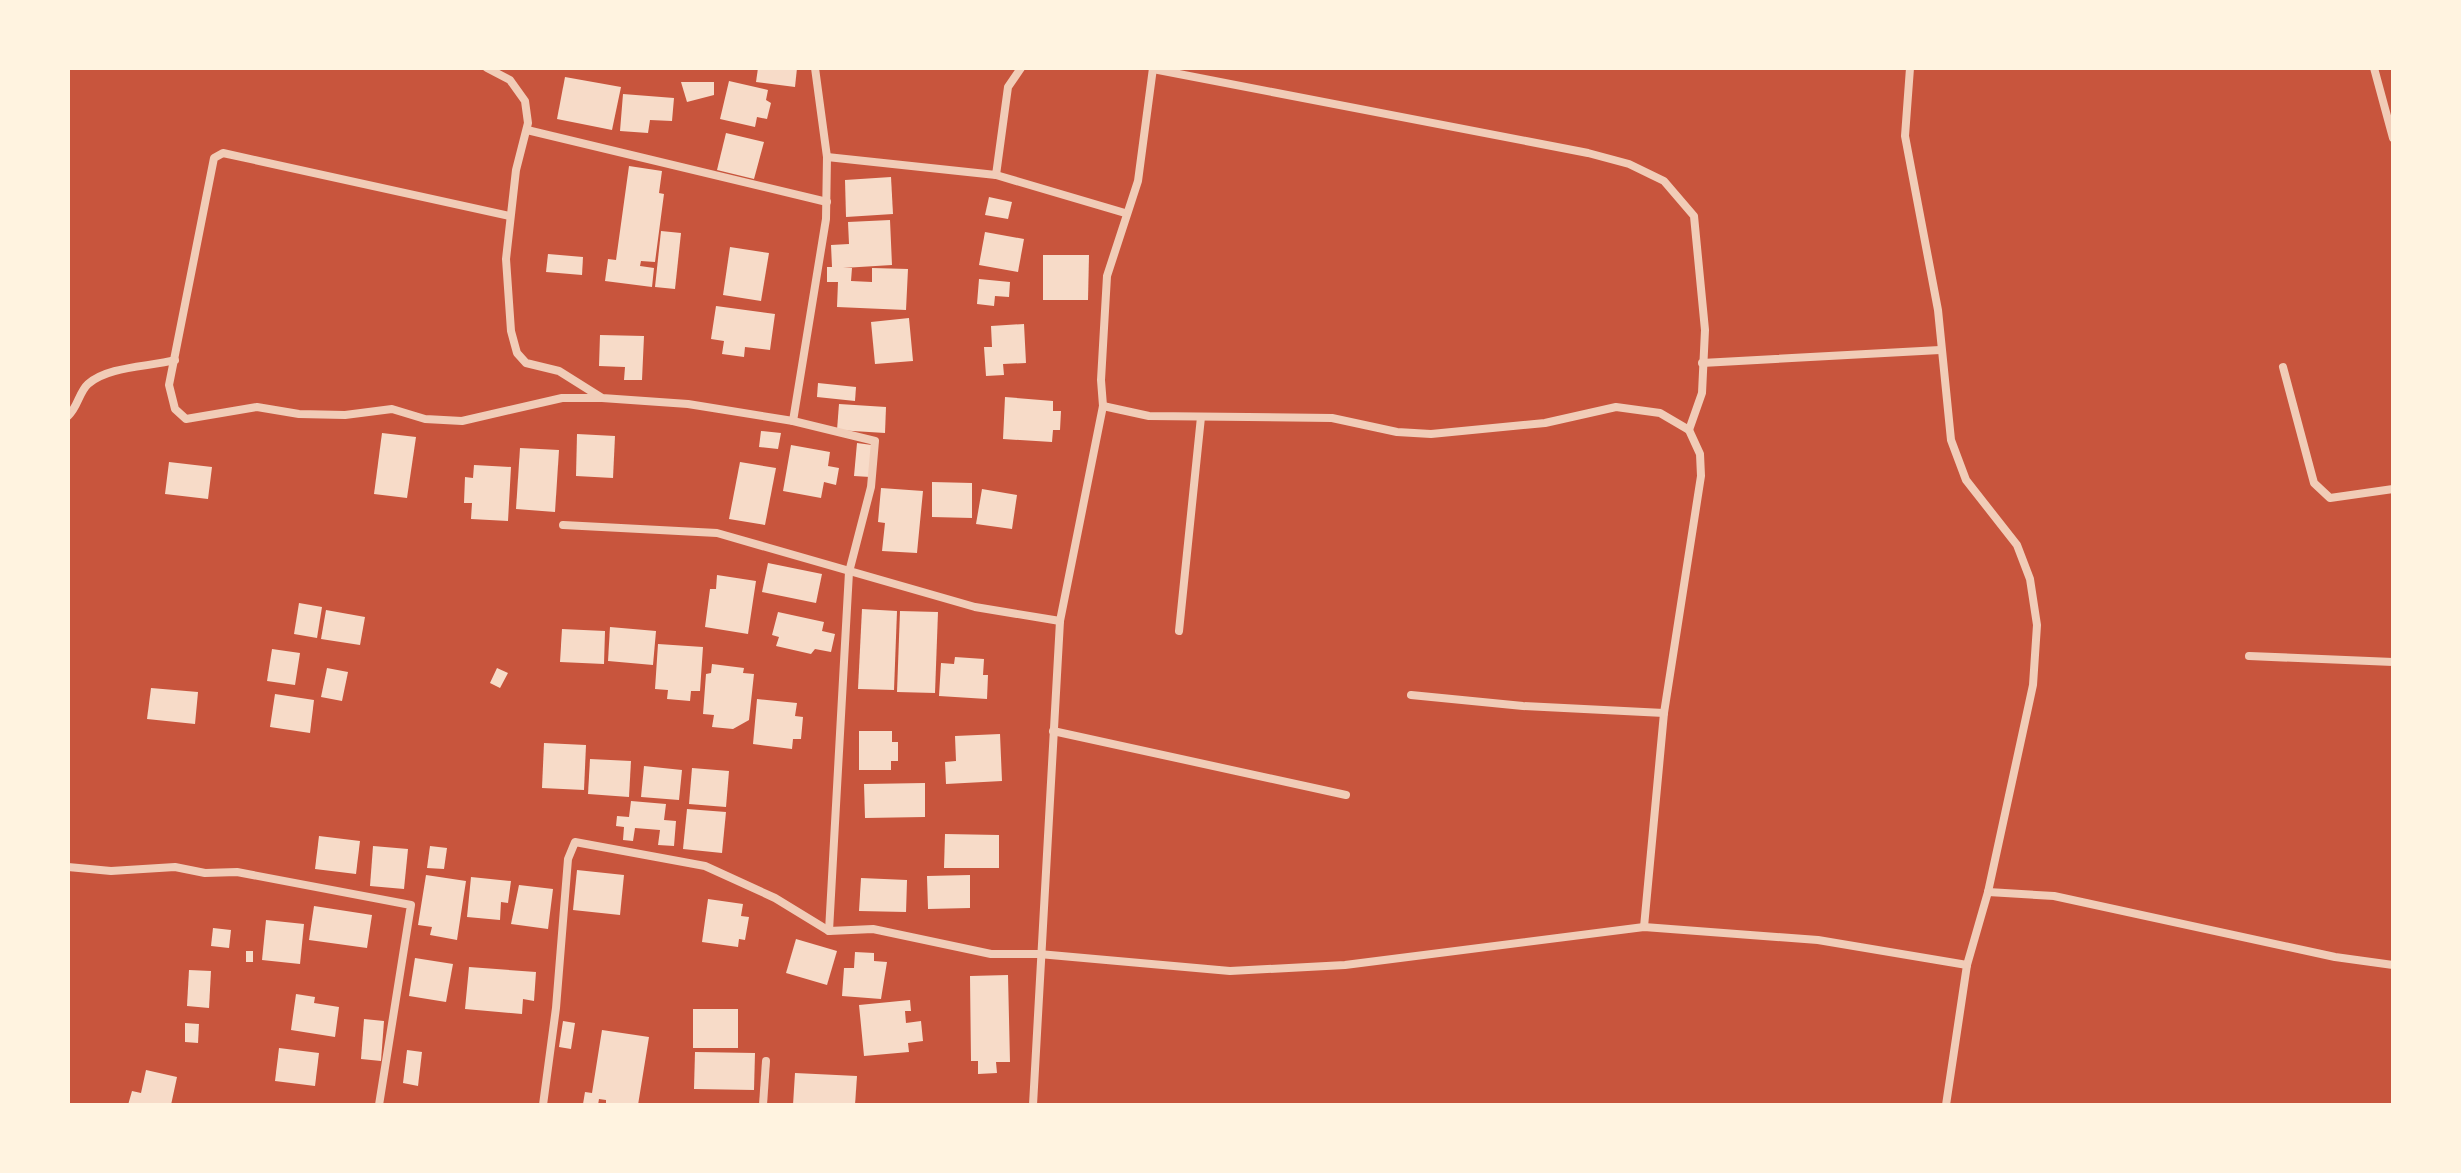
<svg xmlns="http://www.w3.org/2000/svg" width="2461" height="1173" font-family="'Work Sans',sans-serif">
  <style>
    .building { fill: #f7dbc8 }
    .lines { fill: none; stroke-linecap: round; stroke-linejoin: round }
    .minor { stroke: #f1ccb7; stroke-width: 8 }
  </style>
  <rect width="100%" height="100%" fill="#c8553d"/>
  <!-- building -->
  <g class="building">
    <polygon points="758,68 797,68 795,87 756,82"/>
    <polygon points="565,77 621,87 612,130 557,119"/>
    <polygon points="729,81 768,90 766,100 771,103 767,119 757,117 755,127 720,119"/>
    <polygon points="681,82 714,82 714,95 687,102"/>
    <polygon points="623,94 674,98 672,121 650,120 648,133 620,131"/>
    <polygon points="726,133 764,142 754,179 717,170"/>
    <polygon points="629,166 662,171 659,193 664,194 655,262 641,261 640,266 654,268 652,287 605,281 608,259 616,260"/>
    <polygon points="891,177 893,214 846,217 845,180"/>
    <polygon points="989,197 1012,202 1008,219 985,215"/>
    <polygon points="890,220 892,265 843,268 852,268 851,281 872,282 872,268 908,269 906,310 837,307 838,282 827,282 827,267 832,267 831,245 849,244 848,222"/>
    <polygon points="661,231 681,233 675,289 655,287"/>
    <polygon points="985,232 1024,239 1018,272 979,265"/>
    <polygon points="730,247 769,253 761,301 723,295"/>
    <polygon points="548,254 583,257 582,275 546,272"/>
    <polygon points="1043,255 1089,255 1088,300 1043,300"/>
    <polygon points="979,279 1010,282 1009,297 995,296 994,306 977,304"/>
    <polygon points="716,306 775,314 770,350 745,347 744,357 722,354 724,341 711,339"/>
    <polygon points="909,318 913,361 875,364 871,322"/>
    <polygon points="1024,324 1026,363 1003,364 1004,375 986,376 984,347 992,347 991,326"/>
    <polygon points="600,335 644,336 642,380 624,380 625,367 599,366"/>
    <polygon points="818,383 856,387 855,401 817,397"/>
    <polygon points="1005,397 1053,401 1053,411 1061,411 1060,430 1053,430 1052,442 1003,439"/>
    <polygon points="839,404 886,407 885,433 837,430"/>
    <polygon points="761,431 781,433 778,449 759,447"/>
    <polygon points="382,433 416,437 407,498 374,494"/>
    <polygon points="577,434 615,436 613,478 576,476"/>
    <polygon points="857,443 872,445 870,477 854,476"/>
    <polygon points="791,445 830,452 828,466 839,468 836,485 824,482 821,498 783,491"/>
    <polygon points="520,448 559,450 555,512 516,509"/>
    <polygon points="169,462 212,467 208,499 165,494"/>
    <polygon points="740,462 776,468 765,525 729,519"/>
    <polygon points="474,465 511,467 508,521 471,519 472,503 464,503 465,477 473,478"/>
    <polygon points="932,482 972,483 972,518 932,517"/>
    <polygon points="881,488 923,491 917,553 882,551 885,523 878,522"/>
    <polygon points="982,489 1017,495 1012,529 976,524"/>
    <polygon points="768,563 822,574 816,603 762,592"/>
    <polygon points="717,575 756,581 748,634 705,627 710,589 716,589"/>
    <polygon points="299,603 322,607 317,638 294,634"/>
    <polygon points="862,609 897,611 894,690 858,689"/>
    <polygon points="326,610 365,617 360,645 321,639"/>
    <polygon points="900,611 938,612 935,693 897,692"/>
    <polygon points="778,612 824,622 822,631 835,634 831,652 815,649 811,654 776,646 779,637 772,635"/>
    <polygon points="610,627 656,631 653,665 608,661"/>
    <polygon points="562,629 605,631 604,664 560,662"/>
    <polygon points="658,644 703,647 700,691 691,691 690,701 667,699 668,690 655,689"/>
    <polygon points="272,649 300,653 295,685 267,681"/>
    <polygon points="955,657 984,659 983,675 988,675 987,699 939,696 941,663 954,664"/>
    <polygon points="712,664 744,668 743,673 754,674 749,720 733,729 712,727 714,715 703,714 706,674 711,673"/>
    <polygon points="327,668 348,672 342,701 321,697"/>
    <polygon points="497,668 508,673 500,688 490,683"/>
    <polygon points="151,688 198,692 195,724 147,719"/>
    <polygon points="275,694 314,700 310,733 270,727"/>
    <polygon points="757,699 797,703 795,716 803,717 801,739 793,739 792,749 753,744"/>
    <polygon points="859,731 892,731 892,742 898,742 898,761 891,761 891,770 859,770"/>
    <polygon points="1000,734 1002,781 946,784 945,762 956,761 955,736"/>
    <polygon points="544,743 586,745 584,790 542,788"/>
    <polygon points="590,759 631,761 629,797 588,794"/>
    <polygon points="644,766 682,770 679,800 641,797"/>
    <polygon points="692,768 729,771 726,807 689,804"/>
    <polygon points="925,783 925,817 865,818 864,784"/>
    <polygon points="631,801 666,804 664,820 676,821 674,846 658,845 660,830 635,828 633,841 623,840 624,827 616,826 617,816 629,817"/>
    <polygon points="687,809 726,812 722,853 683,849"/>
    <polygon points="945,834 999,835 999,868 944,868"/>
    <polygon points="319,836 360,841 356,874 315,869"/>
    <polygon points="373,846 408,849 404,889 370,886"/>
    <polygon points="430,846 447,848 444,869 427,868"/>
    <polygon points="577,870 624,875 620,915 573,910"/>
    <polygon points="426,875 466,881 457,940 430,935 432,927 418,925"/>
    <polygon points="970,875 970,908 928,909 927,876"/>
    <polygon points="471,877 511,881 508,903 501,902 500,920 467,917"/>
    <polygon points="861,878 907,880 906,912 859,911"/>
    <polygon points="519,885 553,889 548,929 511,924"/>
    <polygon points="708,899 743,904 741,916 749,917 745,940 739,939 738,947 702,942"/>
    <polygon points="314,906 372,915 367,948 309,940"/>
    <polygon points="266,920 304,924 300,964 262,960"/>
    <polygon points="213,928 231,930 229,948 211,946"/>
    <polygon points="796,939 837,951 827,985 786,973"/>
    <rect x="246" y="951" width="7" height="11"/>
    <polygon points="855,952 874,953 874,961 887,962 881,999 842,996 844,968 854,968"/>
    <polygon points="415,958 453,964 446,1002 409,996"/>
    <polygon points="469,967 536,972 534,1001 523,999 522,1014 465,1009"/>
    <polygon points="189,970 211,971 209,1008 187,1006"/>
    <polygon points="1008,975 1010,1062 996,1062 997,1073 978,1074 978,1061 971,1061 970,976"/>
    <polygon points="296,994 315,997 314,1003 339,1007 335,1037 291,1030"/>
    <polygon points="910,1000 911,1011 905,1011 906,1023 921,1021 923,1041 908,1043 909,1052 864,1056 859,1005"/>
    <rect x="693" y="1009" width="45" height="39"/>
    <polygon points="364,1019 384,1021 381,1061 361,1059"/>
    <polygon points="563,1021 575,1023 571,1049 559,1047"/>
    <polygon points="185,1023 199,1024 198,1043 185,1042"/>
    <polygon points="602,1030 649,1037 638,1105 606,1105 606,1100 599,1099 598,1105 583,1104 585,1092 592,1093"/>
    <polygon points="279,1048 319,1053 315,1086 275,1081"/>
    <polygon points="407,1050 422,1052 418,1086 403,1083"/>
    <polygon points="695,1052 755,1053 754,1090 694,1089"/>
    <polygon points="146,1070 177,1077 171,1105 128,1105 132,1091 141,1093"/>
    <polygon points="795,1073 857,1076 855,1105 793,1105"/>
  </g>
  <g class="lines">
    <!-- minor -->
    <g class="minor">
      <polyline points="487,68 510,80 525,101 528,123 516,170 506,259 511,331 517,353 526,363 559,371 602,398 688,404 793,421 875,441 871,487 849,572 829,931"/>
      <polyline points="1910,68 1905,136 1938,310 1951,440 1966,480 2017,545 2030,579 2037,625 2033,685 1988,892 1967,965 1946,1105"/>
      <polyline points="2374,68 2393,138"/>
      <polyline points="1153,69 1588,153 1629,164 1664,181 1694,216 1705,330 1702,393 1689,430"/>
      <polyline points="527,130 827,202"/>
      <polyline points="827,157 996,175 1008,87 1021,68"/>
      <polyline points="996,175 1125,213"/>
      <polyline points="510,216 223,153 214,158 169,385 175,409 186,419 257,407 299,414 345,415 392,409 425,419 462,421 562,398 601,398"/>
      <polyline points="1702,363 1940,350"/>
      <polyline points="2283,367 2314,483 2330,498 2393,489"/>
      <polyline points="1103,406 1149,416 1332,418 1397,432 1431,434 1545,423 1616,407 1660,413 1689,430 1700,454 1701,476 1664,713 1644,927"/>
      <path d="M68 416C78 407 79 392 88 384 108 366 149 367 175 360"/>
      <polyline points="793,421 826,219 827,157 815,68"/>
      <polyline points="563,525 717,533 975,607 1060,621"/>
      <polyline points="1179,631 1201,417"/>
      <polyline points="2249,656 2393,662"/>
      <polyline points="1411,695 1523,706 1664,713"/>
      <polyline points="1053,731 1346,795"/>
      <polyline points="68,867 111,871 175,867 205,873 237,872 411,905 379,1105"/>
      <polyline points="1988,892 2054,896 2335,957 2393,965"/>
      <polyline points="543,1105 556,1008 568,859 575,842 705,866 775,898 829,931 873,929 991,954 1039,954 1230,971 1345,965 1644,927 1818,940 1967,965"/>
      <polyline points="763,1105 766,1061"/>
      <polyline points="1033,1105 1060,621 1103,406 1101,380 1107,276 1138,181 1153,68"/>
    </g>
  </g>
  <!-- border -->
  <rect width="2461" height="1173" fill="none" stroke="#fff3e0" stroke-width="140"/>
</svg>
